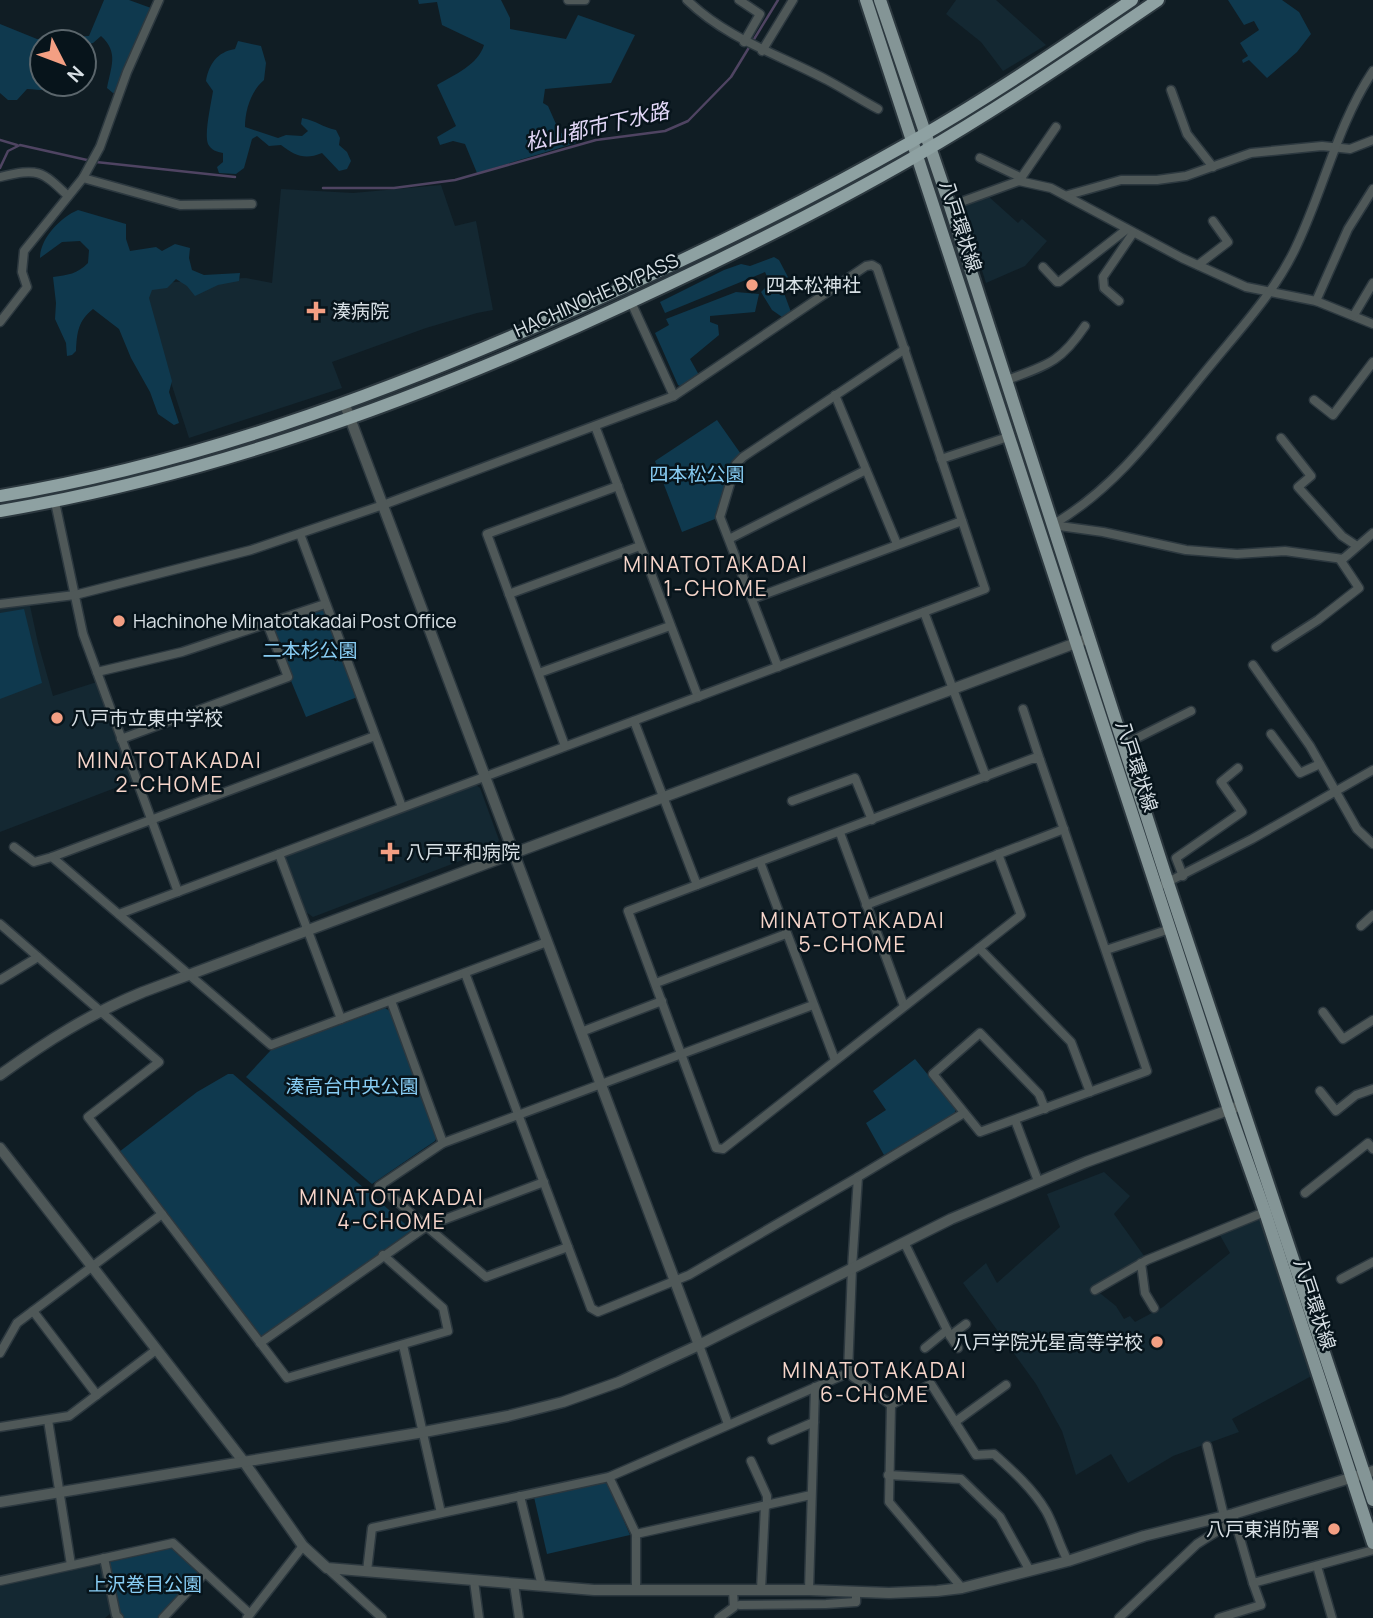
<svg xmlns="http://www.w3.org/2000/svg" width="1373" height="1618" font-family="Manrope,'Noto Sans JP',sans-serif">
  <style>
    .built { fill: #142832 }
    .green { fill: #0f394e }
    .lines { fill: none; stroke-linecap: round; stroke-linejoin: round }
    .stream { stroke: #4f4462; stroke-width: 2.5 }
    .minor-casing { stroke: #2c383f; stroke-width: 11 }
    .tertiary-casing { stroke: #2c383f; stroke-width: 13 }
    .primary-casing { stroke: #2c383f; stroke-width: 16 }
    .trunk-casing { stroke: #2c383f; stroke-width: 16 }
    .minor { stroke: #4f5858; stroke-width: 8 }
    .tertiary { stroke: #4f5858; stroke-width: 10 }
    .primary { stroke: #849596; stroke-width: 12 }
    .trunk { stroke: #8ea1a2; stroke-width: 12 }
    .poi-dot { fill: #f39f83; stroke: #07141b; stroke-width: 2.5 }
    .labels { text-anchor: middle; stroke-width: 5; stroke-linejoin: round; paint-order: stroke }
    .street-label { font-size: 19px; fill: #d8e0e5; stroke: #07141b }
    .poi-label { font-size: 19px; fill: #d8e0e5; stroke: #07141b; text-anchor: start }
    .park-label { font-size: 19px; fill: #87ccf3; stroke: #07141b }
    .water-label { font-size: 21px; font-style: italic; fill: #e2d7f7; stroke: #07141b }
    .neighbourhood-label { font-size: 21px; letter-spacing: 2px; fill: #f6d5ca; stroke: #07141b }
  </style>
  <rect width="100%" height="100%" fill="#101d24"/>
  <!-- built -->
  <g class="built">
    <polygon points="956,0 996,0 1046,45 1003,71 981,42 946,14"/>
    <polygon points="441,185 455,226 476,221 493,310 477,313 426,328 332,362 342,388 189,438 139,284 246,278 272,283 281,189 353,193"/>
    <polygon points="988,196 1018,223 1022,219 1047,241 1025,266 986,283 961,205"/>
    <polygon points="29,601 38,643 53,696 100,681 136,780 0,832 0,604"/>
    <polygon points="476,785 480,788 499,840 494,848 313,917 306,912 285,856"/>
    <polygon points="1104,1172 1130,1196 1114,1214 1147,1260 1096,1290 1116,1306 1124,1319 1130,1316 1135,1322 1163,1307 1230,1253 1217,1230 1265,1212 1317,1373 1232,1419 1239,1432 1173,1456 1128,1483 1111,1454 1076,1475 1062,1431 1036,1384 963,1283 986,1263 997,1283 1060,1227 1047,1194"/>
    <polygon points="98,1563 102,1566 111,1613 105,1618 0,1618 0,1584"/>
  </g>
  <!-- green -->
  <g class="green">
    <path d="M104 0H129L151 8 117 92 113 93 107 88C111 67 119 52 101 36L93 43 84 45V42H42V84H61C52 94 40 89 27 89L17 100H8L0 93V24L37 39 89 36Z"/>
    <path d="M418 0H501L510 18V29L566 39 578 15 635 35 611 83 545 89 543 103 548 106 560 133 572 135 576 143 477 173 465 144 453 141 440 145 437 137 456 126 437 85C454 75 478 65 484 45L442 25 437 2 419 4Z"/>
    <polygon points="1228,0 1282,0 1299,12 1311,34 1297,52 1267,78 1249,60 1243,63 1242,60 1248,56 1240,43 1259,30 1254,21 1244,25"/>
    <path d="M238 41 261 46 266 63 264 80C251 91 245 110 245 127L278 138 286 135 302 136 308 131 301 124 302 118C317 121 322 127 336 130L340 138 339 145 347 152 351 161 347 169 339 171 322 153C305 160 295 156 281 145L269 146 257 136 252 139 244 168 236 174 219 173 217 167 223 162V153C217 152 211 150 208 144 204 134 211 104 213 91L206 81C209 64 217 52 235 49Z"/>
    <path d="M78 210 126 224V239L130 251 156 247 162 251 175 244 190 248 189 258 192 270 204 275 240 273 239 281 218 285 195 296 187 286 176 279 167 288 152 290 149 298 172 381 169 392 179 423 174 425 158 414 150 392 131 358 119 329 93 309C78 321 77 332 76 351L72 355 67 356 66 343 55 319 56 303 53 277C68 275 77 274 88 263L89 250 80 241 62 242 40 258C40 238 61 217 78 210Z"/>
    <polygon points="774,257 779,260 789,279 781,285 791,312 782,317 772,310 761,292 770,283 765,272 665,313 660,302 724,270 741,264 750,266"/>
    <polygon points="736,292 759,294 755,312 710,316 710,322 718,325 719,335 690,359 699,375 682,387 678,385 655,333 669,325 666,319"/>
    <polygon points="717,420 743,457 736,464 720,517 682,532 655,461"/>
    <polygon points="325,604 360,696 306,717 267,623"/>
    <polygon points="24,609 42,683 0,699 0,613"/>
    <polygon points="385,1008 390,1011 437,1137 435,1141 372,1184 246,1077 271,1050"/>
    <polygon points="915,1059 956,1109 954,1114 884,1155 866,1123 886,1110 873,1091"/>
    <polygon points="228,1074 233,1074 412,1230 264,1336 259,1336 119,1152 197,1092"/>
    <polygon points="604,1482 608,1484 630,1535 547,1554 534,1497"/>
    <polygon points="173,1543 205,1573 163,1618 119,1618 104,1558"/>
  </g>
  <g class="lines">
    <!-- stream -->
    <g class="stream">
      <polyline points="0,140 17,145"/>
      <polyline points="0,168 8,151 20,145 96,162 235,177"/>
      <polyline points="323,188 394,188 455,180 596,140 665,131 688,121 731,77 778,0"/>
    </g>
    <!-- minor casing -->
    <g class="minor-casing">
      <g id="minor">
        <polyline points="568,0 585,0"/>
        <path d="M687 0C727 39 778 54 827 80 844 89 861 100 878 109"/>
        <polyline points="739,0 760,14 744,42"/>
        <polyline points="762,51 793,0"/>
        <polyline points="1171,90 1187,134 1213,167"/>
        <polyline points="980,158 1022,178"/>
        <path d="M0 177C38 168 41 170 68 196"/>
        <polyline points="83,178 180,205 252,204"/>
        <polyline points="1019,181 1056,127"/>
        <polyline points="1068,195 1121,180 1157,180 1186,176 1251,153 1322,146 1350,149 1373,140"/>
        <polyline points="950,206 1019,181 1051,188 1182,258 1246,287 1316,301 1373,324"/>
        <polyline points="1198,265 1228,242 1213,221"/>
        <polyline points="1043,267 1057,282 1059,282 1127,229"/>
        <polyline points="1119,301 1104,288 1103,277 1133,233"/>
        <polyline points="1316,301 1348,229 1373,189"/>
        <polyline points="631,302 674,396"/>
        <polyline points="1354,315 1373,283"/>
        <polyline points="0,322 27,287 22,272 24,251 83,178 100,147 127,72 159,0"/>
        <path d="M1007 380C1047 365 1060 363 1085 326"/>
        <polyline points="835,395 897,544"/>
        <polyline points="1314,400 1333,415 1373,362"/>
        <polyline points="595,426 698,697"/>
        <polyline points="1281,438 1311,476 1298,487 1342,536 1357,546"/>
        <polyline points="941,459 1008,437"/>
        <polyline points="55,502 83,634 178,892"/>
        <path d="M1052 525C1117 488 1162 424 1209 367 1240 329 1275 292 1296 247 1324 189 1337 125 1373 71"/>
        <polyline points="1052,525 1103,532 1186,550 1237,554 1285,551 1343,559 1373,533"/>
        <polyline points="300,534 402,807"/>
        <polyline points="729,539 866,470"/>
        <polyline points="509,594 640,546"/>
        <polyline points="752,599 962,521"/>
        <polyline points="0,604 75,595 251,550 383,505 674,396 866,266 872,265 877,268 985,589 119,914"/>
        <polyline points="924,612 986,777"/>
        <polyline points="1276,647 1318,620 1359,588 1341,561 1343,559"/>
        <polyline points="1253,665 1310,746 1357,829 1373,844"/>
        <polyline points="778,667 720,517 736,464 743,457 905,349"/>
        <polyline points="97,672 182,652 325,604"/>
        <polyline points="539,673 670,626"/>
        <polyline points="1023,709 1040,760"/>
        <polyline points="634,721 697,885"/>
        <polyline points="1271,734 1300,773 1320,764"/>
        <polyline points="121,739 288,677 267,623"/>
        <polyline points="1123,745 1191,711"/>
        <polyline points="565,746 487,534 618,486"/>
        <polyline points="792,801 855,778 872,820"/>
        <polyline points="840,833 904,1006"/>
        <polyline points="14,847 34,862 52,857 375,736"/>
        <polyline points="279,854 341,1019"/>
        <polyline points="998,854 1021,915 723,1149 716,1148 628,911 1034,758 1040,760 1147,1071 980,1132 933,1074 980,1033 1039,1094 1045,1109"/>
        <polyline points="52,857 271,1045 547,942"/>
        <polyline points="760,862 835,1060"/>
        <polyline points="1183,876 1176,858 1242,812 1221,782 1238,768"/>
        <polyline points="1164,884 1252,839 1373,770"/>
        <polyline points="866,905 1064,829"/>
        <polyline points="0,924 159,1062 88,1117 287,1378 448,1331 443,1308 383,1255"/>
        <polyline points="1361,926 1373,915"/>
        <polyline points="979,948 1071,1042 1090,1092"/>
        <polyline points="1106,950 1170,929"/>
        <polyline points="465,973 591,1308 598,1312 689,1275 858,1177 852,1268 848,1373 891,1405 889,1502 962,1588"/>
        <polyline points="0,980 38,957"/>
        <polyline points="656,983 786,934"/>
        <polyline points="391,1001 443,1143"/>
        <polyline points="1323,1012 1343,1039 1373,1020"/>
        <polyline points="581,1032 662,1001"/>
        <polyline points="1320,1091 1336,1111 1356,1095 1373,1089"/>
        <polyline points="1015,1120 1038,1181"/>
        <polyline points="858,1177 964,1113"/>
        <polyline points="1305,1193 1368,1143 1373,1149"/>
        <polyline points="904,1242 950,1336 958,1348"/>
        <polyline points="568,1247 486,1277 379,1186 443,1143 813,1005"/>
        <polyline points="1141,1263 1145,1293 1154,1308"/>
        <polyline points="1341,1279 1373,1262"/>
        <polyline points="1095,1290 1147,1260 1267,1211"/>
        <polyline points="33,1311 97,1395"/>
        <polyline points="950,1336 966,1324"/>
        <polyline points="260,1343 427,1226 544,1182"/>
        <polyline points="403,1345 441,1513"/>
        <polyline points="699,1345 728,1424"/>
        <polyline points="925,1348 947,1330"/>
        <polyline points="0,1353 17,1323 162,1214"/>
        <path d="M891 1405 931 1384 976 1455 994 1454C1013 1471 1033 1489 1046 1511 1055 1527 1059 1545 1068 1561"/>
        <polyline points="48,1420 71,1565"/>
        <polyline points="955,1422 1006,1385"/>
        <polyline points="0,1427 69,1416 156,1350"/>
        <polyline points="772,1440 814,1422"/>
        <polyline points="1207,1446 1224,1516"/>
        <polyline points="751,1461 767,1496 767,1505"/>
        <polyline points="888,1475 961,1479 1000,1517 1030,1571"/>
        <polyline points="609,1477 636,1534 636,1589"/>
        <polyline points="520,1496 542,1586"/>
        <polyline points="1233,1514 1253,1583 1373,1550"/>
        <polyline points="636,1534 811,1495"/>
        <polyline points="104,1558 116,1615 119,1618"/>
        <polyline points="1317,1566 1332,1618"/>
        <polyline points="327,1568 382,1618"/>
        <polyline points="367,1571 372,1528 609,1477 848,1373"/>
        <polyline points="0,1581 173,1543 250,1614"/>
        <polyline points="474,1581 479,1618"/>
        <polyline points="514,1584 519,1618"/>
        <polyline points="761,1590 765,1506"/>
        <polyline points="809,1590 815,1387"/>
        <polyline points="740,1605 826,1604 856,1602 856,1592"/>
        <polyline points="163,1618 205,1573"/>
        <polyline points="247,1618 303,1546"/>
        <polyline points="719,1618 734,1607 733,1591"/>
        <polyline points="1119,1618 1197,1544 1227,1525 1233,1514"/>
        <polyline points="1219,1618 1261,1605 1253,1583"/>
      </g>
    </g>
    <!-- tertiary casing -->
    <g class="tertiary-casing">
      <g id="tertiary">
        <polyline points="345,405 699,1345"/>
        <path d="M0 1075C47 1041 89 1014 143 992L1089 638"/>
        <polyline points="0,1148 244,1462 303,1546 327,1568 594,1590 809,1590 889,1593 937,1591 962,1588 1068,1561 1144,1536 1233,1514 1373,1471"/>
        <polyline points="0,1502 424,1432 508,1416 563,1402 619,1382 699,1345 951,1219 1086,1162 1242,1105"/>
      </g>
    </g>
    <!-- primary casing -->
    <g class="primary-casing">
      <g id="primary">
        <polyline points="866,0 1229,1110 1265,1212 1373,1543"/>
        <polyline points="880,0 950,206 1168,883 1373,1500"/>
      </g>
    </g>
    <!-- trunk casing -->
    <g class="trunk-casing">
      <g id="trunk">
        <path d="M0 496C192 464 375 397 552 319 674 266 795 208 911 142 987 99 1060 49 1132 0"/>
        <path d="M0 511C201 477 392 409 578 326 693 274 807 219 916 156 999 108 1079 54 1158 0"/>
      </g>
    </g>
    <!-- minor -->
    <use href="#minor" class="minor"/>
    <!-- tertiary -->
    <use href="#tertiary" class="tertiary"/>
    <!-- primary -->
    <use href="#primary" class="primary"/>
    <!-- trunk -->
    <use href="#trunk" class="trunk"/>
  </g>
  <!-- markers -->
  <g class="poi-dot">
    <circle cx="752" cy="285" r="7"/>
    <path d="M312.5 300.5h7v7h7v7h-7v7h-7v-7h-7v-7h7z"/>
    <circle cx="119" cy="621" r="7"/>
    <circle cx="57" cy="718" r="7"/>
    <path d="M386.5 841.5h7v7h7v7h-7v7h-7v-7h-7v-7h7z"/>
    <circle cx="1157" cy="1342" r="7"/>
    <circle cx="1334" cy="1529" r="7"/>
  </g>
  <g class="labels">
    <!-- street labels -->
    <g class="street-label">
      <text transform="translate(961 226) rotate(72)" y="7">八戸環状線</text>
      <text transform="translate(596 295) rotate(-24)" y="7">HACHINOHE BYPASS</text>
      <text transform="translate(1137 766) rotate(72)" y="7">八戸環状線</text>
      <text transform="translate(1315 1304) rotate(72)" y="7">八戸環状線</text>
    </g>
    <!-- poi labels -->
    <g class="poi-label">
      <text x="766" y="292">四本松神社</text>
      <text x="332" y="318">湊病院</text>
      <text x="133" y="628">Hachinohe Minatotakadai Post Office</text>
      <text x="71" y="725">八戸市立東中学校</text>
      <text x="406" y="859">八戸平和病院</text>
      <text x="1143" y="1349" text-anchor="end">八戸学院光星高等学校</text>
      <text x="1320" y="1536" text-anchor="end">八戸東消防署</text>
    </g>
    <!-- park labels -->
    <g class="park-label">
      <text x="697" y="481">四本松公園</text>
      <text x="310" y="657">二本杉公園</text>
      <text x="352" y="1093">湊高台中央公園</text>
      <text x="145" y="1591">上沢巻目公園</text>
    </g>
    <!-- water labels -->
    <g class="water-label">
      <text transform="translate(597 127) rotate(-13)" y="7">松山都市下水路</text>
    </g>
    <!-- neighbourhood labels -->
    <g class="neighbourhood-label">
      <text x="716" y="572">MINATOTAKADAI<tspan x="716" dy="24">1-CHOME</tspan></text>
      <text x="170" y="768">MINATOTAKADAI<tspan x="170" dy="24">2-CHOME</tspan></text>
      <text x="853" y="928">MINATOTAKADAI<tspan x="853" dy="24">5-CHOME</tspan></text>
      <text x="392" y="1205">MINATOTAKADAI<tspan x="392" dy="24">4-CHOME</tspan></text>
      <text x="875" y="1378">MINATOTAKADAI<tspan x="875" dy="24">6-CHOME</tspan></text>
    </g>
  </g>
  <!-- north arrow -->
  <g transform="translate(63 63) rotate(132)"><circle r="33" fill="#07141b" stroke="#5b666c" stroke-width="2"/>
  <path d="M0-5L12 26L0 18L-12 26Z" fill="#f39f83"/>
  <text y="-10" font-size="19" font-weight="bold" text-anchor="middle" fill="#d8e0e5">N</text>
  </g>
</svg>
